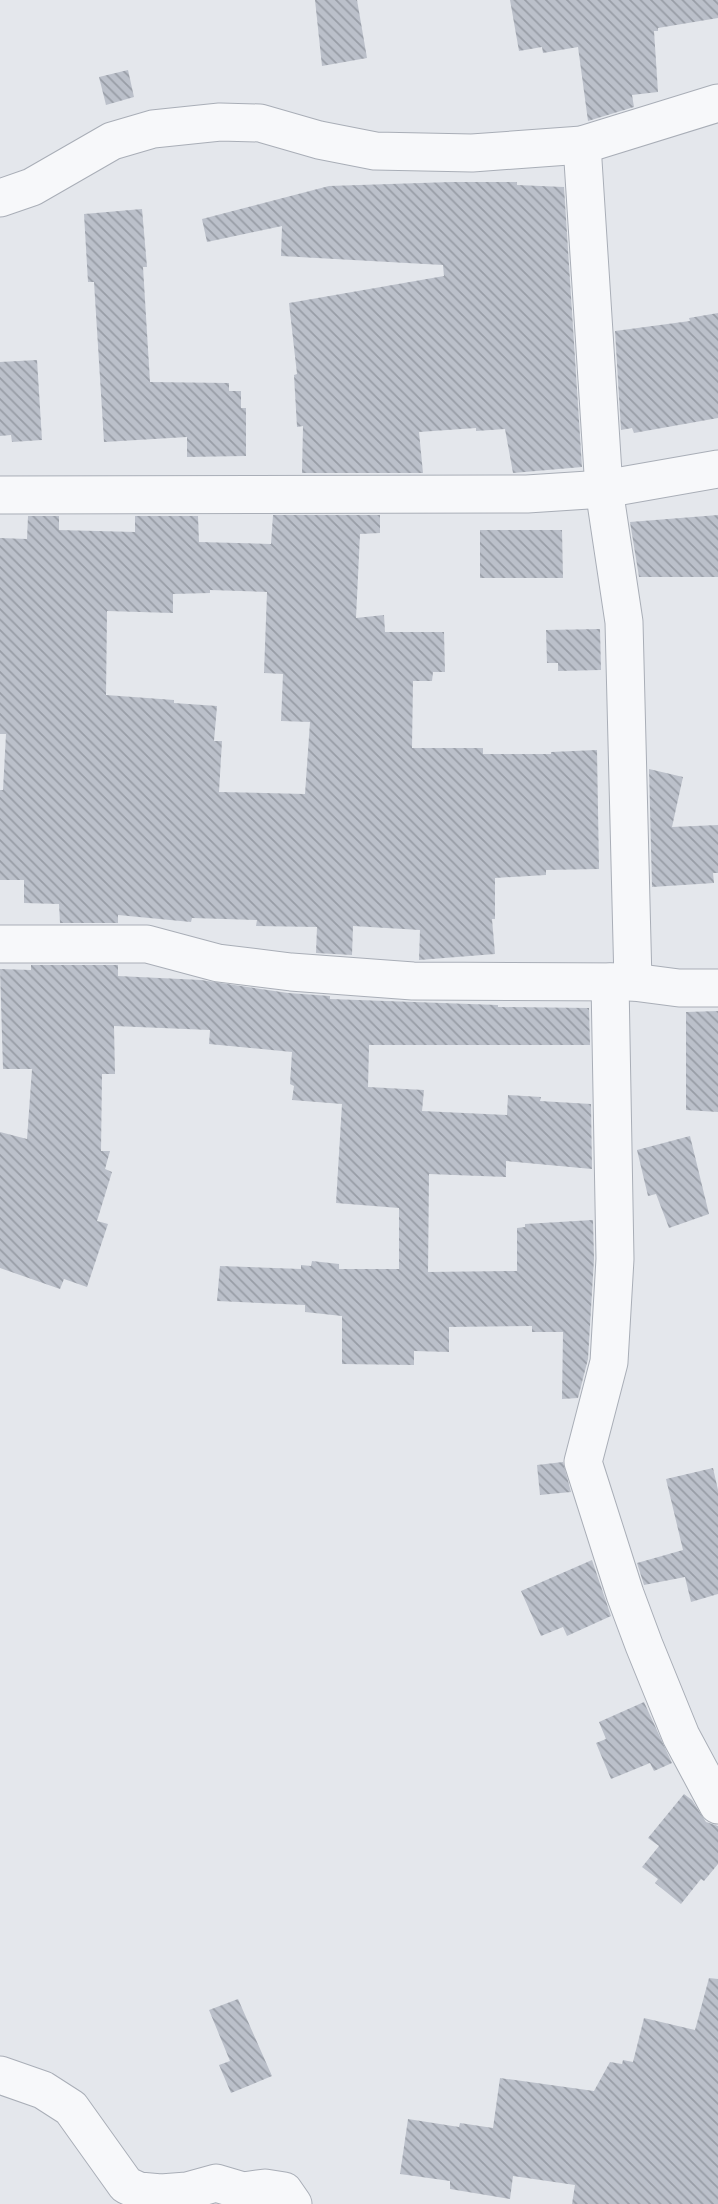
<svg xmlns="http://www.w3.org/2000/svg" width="718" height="2204" font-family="Quicksand,sans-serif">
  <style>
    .building { fill: url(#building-back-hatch); fill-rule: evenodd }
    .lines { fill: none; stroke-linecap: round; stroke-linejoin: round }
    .minor-casing { stroke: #a9aeb7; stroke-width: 39 }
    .minor { stroke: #f7f8fa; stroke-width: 37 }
  </style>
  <defs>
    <pattern id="building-back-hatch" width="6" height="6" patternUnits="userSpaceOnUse" patternTransform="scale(1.75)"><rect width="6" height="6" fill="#bbc0ca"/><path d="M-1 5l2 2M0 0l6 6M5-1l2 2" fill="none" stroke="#989da6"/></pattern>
  </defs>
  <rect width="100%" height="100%" fill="#e4e7ec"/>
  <!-- building -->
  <g class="building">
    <polygon points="315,0 357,0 367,58 322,66"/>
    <polygon points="510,0 718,0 718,18 658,28 658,31 654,31 658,92 632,95 634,107 588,121 578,47 543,53 542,47 519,51"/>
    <polygon points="128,70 134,97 106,105 99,77"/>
    <polygon points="451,182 517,182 517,185 564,187 582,467 513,473 505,429 476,431 476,428 419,432 423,473 302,473 303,426 297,427 294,375 297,374 289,303 444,276 443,265 281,256 282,226 207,242 202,219 329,186"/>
    <polygon points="142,209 147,267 143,267 150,382 229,383 229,391 241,391 241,408 246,408 246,456 187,457 187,437 104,442 94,282 88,282 84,214"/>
    <polygon points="718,313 718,418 634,433 632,428 621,430 615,331 690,321 689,318"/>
    <polygon points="37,360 42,440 12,442 11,435 0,436 0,362"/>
    <path d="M273 515H380V533L360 534 356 618 384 615 385 632H444L445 672H433L432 681H413L412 748H483V754H551V752L597 750 599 869 546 870V875L495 878V919H492L495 954 419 960 420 930 353 926 352 955 316 953 317 927 256 926 257 920 192 918 191 922 118 915V923H60L59 904 24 903V880H0V790H3L6 734H0V538L27 539 28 516H59V530L135 532V516H198L199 542 271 544ZM210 590 267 592 264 673 283 674 281 721 310 722 305 794 219 792 222 741H214L217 706 174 703V700L106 695 107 611 173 613V594L210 593Z"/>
    <polygon points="718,515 718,577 639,577 630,522"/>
    <polygon points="480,530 562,530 563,578 480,578"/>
    <polygon points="600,629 601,670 558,671 558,663 547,663 546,630"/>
    <polygon points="649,769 683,777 672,827 718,825 718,873 713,873 714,883 652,887"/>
    <polygon points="31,965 118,965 118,976 201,980 288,993 330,996 330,999 498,1005 498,1007 589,1008 590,1045 369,1045 368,1087 424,1090 422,1111 507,1115 508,1095 541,1097 540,1101 591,1104 592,1169 506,1161 506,1177 429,1174 428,1272 517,1271 517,1228 525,1227 525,1224 593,1220 594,1259 588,1359 578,1398 562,1399 563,1332 532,1332 532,1326 449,1327 449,1352 414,1351 414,1365 342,1364 342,1316 305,1312 305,1305 217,1301 220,1266 301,1269 301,1265 311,1266 312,1261 339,1264 339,1269 399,1269 399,1208 336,1203 342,1104 292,1100 294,1086 290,1084 292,1052 209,1044 210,1030 114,1026 115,1074 102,1074 101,1151 110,1151 105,1169 112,1172 97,1221 108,1224 87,1287 64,1279 60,1289 0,1268 0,1132 27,1139 32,1069 3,1069 0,969 31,970"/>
    <polygon points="718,1011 718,1112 686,1110 686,1012"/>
    <polygon points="690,1136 709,1214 669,1228 656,1194 648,1196 637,1150"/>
    <polygon points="563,1462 571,1492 540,1495 537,1465"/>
    <polygon points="713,1468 718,1490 718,1594 691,1602 685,1577 644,1585 637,1563 683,1550 666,1479"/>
    <polygon points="592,1560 611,1616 567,1636 563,1627 541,1636 521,1591"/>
    <polygon points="644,1702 672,1763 654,1771 650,1763 611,1779 596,1743 606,1739 599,1722"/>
    <polygon points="684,1794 692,1800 706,1822 718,1826 718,1864 704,1881 701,1879 681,1904 655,1883 658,1879 642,1867 659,1846 648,1838"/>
    <polygon points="709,1978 718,1979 718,2204 572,2204 575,2185 513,2176 510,2199 450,2189 450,2181 400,2174 408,2119 459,2127 460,2123 493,2128 500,2078 594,2091 610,2062 622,2064 623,2060 633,2062 644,2018 695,2030"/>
    <polygon points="238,1999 272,2076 231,2093 219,2065 230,2061 209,2010"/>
  </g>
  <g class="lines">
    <!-- minor casing -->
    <g class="minor-casing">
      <g id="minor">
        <polyline points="582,145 604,489 624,622 633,982"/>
        <polyline points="0,198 32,187 112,141 153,129 220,122 260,123 319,140 375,151 472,153 582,145 718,103"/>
        <polyline points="0,495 527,494 604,489 718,469"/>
        <polyline points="0,944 147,944 218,963 291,972 413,981 633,982 679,988 718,988"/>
        <polyline points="610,982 615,1259 609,1362 583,1462 625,1594 644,1645 681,1736 718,1805"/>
        <polyline points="0,2075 43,2090 71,2108 126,2185 139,2191 161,2193 187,2191 216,2183 243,2191 265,2188 284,2191 293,2204"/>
      </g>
    </g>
    <!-- minor -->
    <use href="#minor" class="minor"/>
  </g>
</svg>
